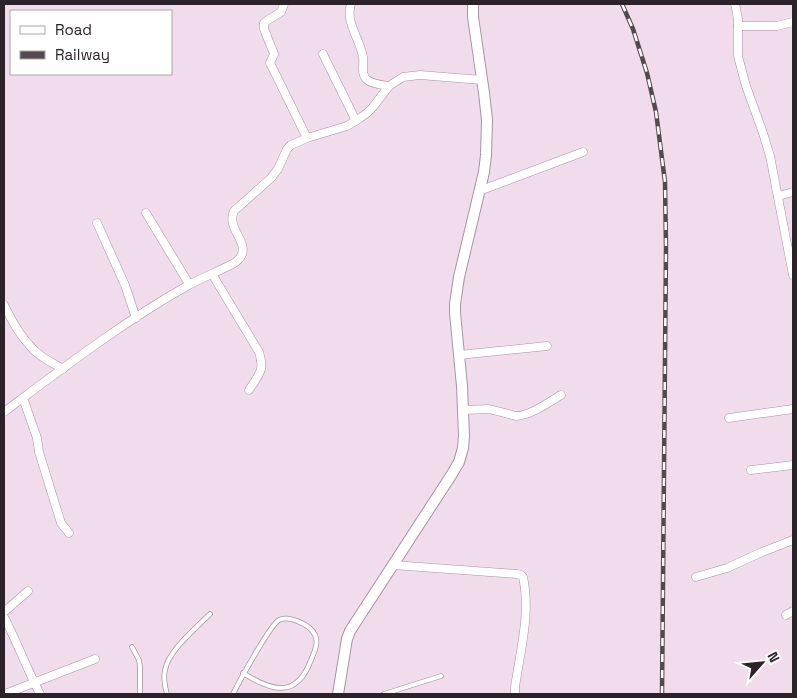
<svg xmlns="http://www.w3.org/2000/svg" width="797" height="698" font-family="'Space Grotesk',sans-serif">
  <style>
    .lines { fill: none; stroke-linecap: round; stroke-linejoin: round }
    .service-casing { stroke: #a794a2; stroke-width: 5.5 }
    .minor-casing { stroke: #a794a2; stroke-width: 9 }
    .tertiary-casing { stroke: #a794a2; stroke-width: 12 }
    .service { stroke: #fff; stroke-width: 4 }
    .minor { stroke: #fff; stroke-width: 8 }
    .tertiary { stroke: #fff; stroke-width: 10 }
    .rail-casing { stroke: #544951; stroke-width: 4.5 }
    .rail { stroke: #fff; stroke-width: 2.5; stroke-dasharray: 8; stroke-linecap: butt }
  </style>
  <rect width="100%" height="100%" fill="#f1dcec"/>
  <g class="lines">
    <!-- service casing -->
    <g class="service-casing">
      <g id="service">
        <polyline points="132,647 139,660 140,666 140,694"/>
        <path d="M167 694C165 687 163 678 165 670 168 651 196 628 210 614"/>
        <path d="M233 694C239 682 270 625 279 620 289 615 311 625 315 635 319 643 314 652 311 660 297 698 273 692 243 673"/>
        <polyline points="384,694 441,676"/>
      </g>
    </g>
    <!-- minor casing -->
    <g class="minor-casing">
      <g id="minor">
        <polyline points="284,4 281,12 268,20 264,23 264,29 274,54 270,63 307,138"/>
        <path d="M351 4C345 22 360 39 363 57 364 64 361 74 366 79 371 84 382 85 389 86"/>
        <polyline points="735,4 738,19 738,56 746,86 763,133 770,156 793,275"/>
        <polyline points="738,26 777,26 793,22"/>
        <polyline points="323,54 356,121"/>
        <polyline points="479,191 583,152"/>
        <polyline points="778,196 793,192"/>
        <polyline points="146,213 189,284"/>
        <polyline points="97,223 125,285 136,318"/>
        <path d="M212 274 259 352C265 371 259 374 249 390"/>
        <path d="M4 305C12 321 20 336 33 349 41 358 53 363 63 369"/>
        <polyline points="459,355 547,346"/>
        <polyline points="23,398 37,438 39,452 61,523 69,533"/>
        <path d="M463 410 489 409 516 416C532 415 547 403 561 395"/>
        <path d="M4 412C63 368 123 322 187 286 203 277 220 271 236 262 256 245 225 231 234 211L271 178 278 169 287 149 291 145 307 138 347 126 360 118 367 113 373 107 389 86 403 77 420 75 482 80"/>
        <polyline points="729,418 793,409"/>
        <polyline points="751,470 793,465"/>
        <path d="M393 565 517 574 521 575 523 577C531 613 520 652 515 687V694"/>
        <polyline points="696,577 727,568 762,552 793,540"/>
        <polyline points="4,612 28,591"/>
        <polyline points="786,615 793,611"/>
        <path d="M4 617C17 642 27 669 40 694"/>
        <polyline points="5,694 95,659"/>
      </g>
    </g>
    <!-- tertiary casing -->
    <g class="tertiary-casing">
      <polyline id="tertiary" points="338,694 347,639 350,631 452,474 459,462 463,448 464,436 462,386 455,313 455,304 459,277 484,172 486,155 487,120 484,93 473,17 473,4"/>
    </g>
    <!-- service -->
    <use href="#service" class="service"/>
    <!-- minor -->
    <use href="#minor" class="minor"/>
    <!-- tertiary -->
    <use href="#tertiary" class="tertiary"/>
    <!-- rail casing -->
    <g class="rail-casing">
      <polyline id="rail" points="622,4 633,29 647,73 656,112 665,182 666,248 662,694"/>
    </g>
    <!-- rail -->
    <use href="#rail" class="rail"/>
  </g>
  <!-- border -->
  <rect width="797" height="698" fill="none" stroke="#2b2329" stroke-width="10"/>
  <!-- legend -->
  <rect x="10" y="10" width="162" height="65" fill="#ffffff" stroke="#aaa7a9"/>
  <rect x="20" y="26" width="25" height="8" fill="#ffffff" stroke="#aaa7a9"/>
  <text x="55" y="35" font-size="15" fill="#2b2329">Road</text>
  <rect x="20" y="51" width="25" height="8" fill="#544951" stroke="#aaa7a9"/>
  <text x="55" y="60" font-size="15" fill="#2b2329">Railway</text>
  <!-- north arrow -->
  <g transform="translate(762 663) rotate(63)" stroke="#ffffff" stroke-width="4" paint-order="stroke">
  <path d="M0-4L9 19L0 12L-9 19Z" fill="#2b2329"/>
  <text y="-8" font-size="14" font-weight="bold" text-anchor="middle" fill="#2b2329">N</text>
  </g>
</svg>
